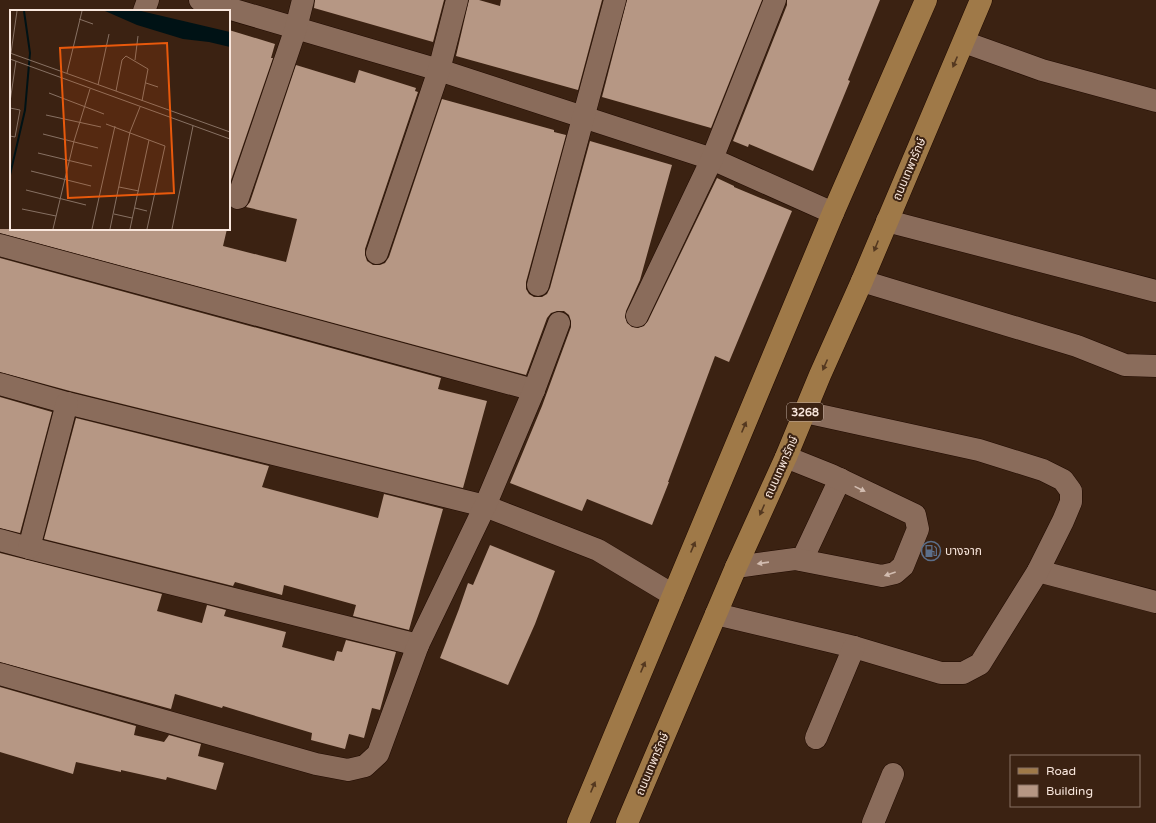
<svg xmlns="http://www.w3.org/2000/svg" width="1156" height="823" font-family="'Varela Round','Noto Sans Thai',sans-serif">
  <style>
    .building { fill: #b69784 }
    .lines { fill: none; stroke-linecap: round; stroke-linejoin: round }
    .minor-casing { stroke: #210b00; stroke-width: 23 }
    .major-casing { stroke: #210b00; stroke-width: 23 }
    .minor { stroke: #8a6c5b; stroke-width: 22 }
    .major { stroke: #9f7948; stroke-width: 22 }
    .oneway { fill: #543820 }
    .oneway2 { fill: #d2bcb0 }
    .labels { text-anchor: middle; stroke-width: 4; stroke-linejoin: round; paint-order: stroke }
    .shield { fill: #3b2212; stroke: #c0aca0; stroke-width: 1 }
    .shield-label { font-size: 11px; font-weight: bold; fill: #f9e7dd }
    .street-label { font-size: 12px; fill: #f9e7dd; stroke: #3b2212 }
    .poi-label { font-size: 12px; fill: #f9e7dd; stroke: #3b2212; text-anchor: start }
    .inset-river { fill: none; stroke: #001215; stroke-width: 2 }
    .inset-road { fill: none; stroke: #877163; stroke-width: 1 }
    .view { fill: #e8590c; fill-opacity: 0.15; stroke: #e8590c; stroke-width: 2 }
    .inset-edge { fill: none; stroke: #f9e7dd; stroke-width: 2 }
  </style>
  <rect width="100%" height="100%" fill="#3b2212"/>
  <!-- building -->
  <g class="building">
    <polygon points="315,0 444,0 433,42 314,8"/>
    <polygon points="469,0 479,0 500,6 501,0 602,0 578,90 456,56"/>
    <polygon points="627,0 762,0 711,128 602,97"/>
    <polygon points="787,0 880,0 848,80 850,81 813,171 749,144 748,147 733,141 787,5"/>
    <polygon points="229,30 275,44 271,58 273,58 229,186"/>
    <polygon points="296,65 355,83 359,70 416,88 415,91 418,92 365,249 365,255 367,261 373,265 380,265 385,263 389,257 442,99 554,130 554,132 566,135 526,282 526,289 529,294 534,297 542,297 547,294 550,288 590,141 672,165 640,280 626,311 625,317 627,323 632,327 638,328 644,326 648,321 717,178 734,186 734,187 792,211 729,362 715,356 668,482 669,482 652,525 587,499 582,511 510,483 542,406 571,327 571,321 569,315 564,311 557,311 551,313 547,318 526,375 0,233 0,229 227,229 223,246 286,262 297,219 246,207 250,202"/>
    <polygon points="0,258 441,378 438,389 487,401 463,488 70,391 0,372"/>
    <polygon points="0,397 52,412 20,533 0,528"/>
    <polygon points="76,418 269,466 262,487 378,518 384,494 443,509 409,630 353,616 356,605 284,585 282,595 235,582 233,586 44,539"/>
    <polygon points="490,545 555,571 535,624 508,685 440,658 459,609 468,583 473,585"/>
    <polygon points="0,553 162,594 157,611 202,623 207,605 226,610 224,616 286,632 282,647 334,661 337,651 342,652 346,640 396,652 380,710 372,708 364,738 349,734 345,749 311,740 312,733 223,706 222,708 175,694 171,709 0,662"/>
    <polygon points="0,687 136,726 134,735 164,742 169,735 201,744 198,756 224,763 216,790 167,777 166,780 121,770 121,772 76,762 73,774 0,752"/>
  </g>
  <g class="lines">
    <!-- minor casing -->
    <g class="minor-casing">
      <g id="minor">
        <polyline points="200,0 439,70 712,159 833,213"/>
        <polyline points="144,11 148,0"/>
        <polyline points="964,42 1042,70 1156,101"/>
        <polyline points="238,198 296,28 303,0"/>
        <polyline points="887,221 1156,291"/>
        <polyline points="0,245 534,390"/>
        <polyline points="377,253 439,70 457,0"/>
        <polyline points="862,281 1077,346 1125,365 1156,366"/>
        <polyline points="538,285 615,0"/>
        <polyline points="637,316 712,159 775,0"/>
        <polyline points="0,384 67,403 485,506 598,550 673,595"/>
        <polyline points="0,540 29,548 418,645"/>
        <polyline points="29,548 67,403"/>
        <polyline points="802,560 840,479"/>
        <polyline points="736,567 795,559 882,576 895,573 903,566 918,529 915,515 831,475 786,457"/>
        <polyline points="1038,571 1156,602"/>
        <polyline points="716,614 854,647 941,673 963,673 980,664 1038,571 1063,521 1071,502 1071,491 1063,480 1043,470 979,450 805,412"/>
        <polyline points="0,674 316,764 348,770 365,766 378,754 418,645 485,506 534,390 559,323"/>
        <polyline points="816,738 854,647"/>
        <polyline points="873,823 893,774"/>
      </g>
    </g>
    <!-- major casing -->
    <g class="major-casing">
      <g id="major">
        <polyline points="578,823 833,213 926,0"/>
        <polyline points="627,823 736,567 786,457 820,375 862,281 981,0"/>
      </g>
    </g>
    <!-- minor -->
    <use href="#minor" class="minor"/>
    <!-- major -->
    <use href="#major" class="major"/>
  </g>
  <!-- one-way arrows -->
  <defs><path id="oneway-solid" d="M-6-.8H1V-3.2L6.5 0L1 3.2V.8H-6Z"/></defs>
  <g class="oneway">
    <use href="#oneway-solid" transform="translate(955 62) rotate(113)"/>
    <use href="#oneway-solid" transform="translate(876 246) rotate(112)"/>
    <use href="#oneway-solid" transform="translate(825 365) rotate(114)"/>
    <use href="#oneway-solid" transform="translate(744 427) rotate(-67)"/>
    <use href="#oneway-solid" transform="translate(762 510) rotate(114)"/>
    <use href="#oneway-solid" transform="translate(693 547) rotate(-67)"/>
    <use href="#oneway-solid" transform="translate(643 667) rotate(-67)"/>
    <use href="#oneway-solid" transform="translate(593 787) rotate(-67)"/>
  </g>
  <g class="oneway2">
    <use href="#oneway-solid" transform="translate(860 489) rotate(26)"/>
    <use href="#oneway-solid" transform="translate(763 563) rotate(172)"/>
    <use href="#oneway-solid" transform="translate(890 574) rotate(161)"/>
  </g>
  <!-- icons -->
  <defs>
    <g id="fuel-ring" transform="scale(1)"><circle r="9.5" fill="#3b2212" stroke="#5c6f8a" stroke-width="1.5"/><path d="M-5.5-6h7V0h2V4h1.3V-2.5L3-4.5l.8-.8L6-3V5H2.5V1h-1V6h-7ZM-4.2-4.7v3.2H.2V-4.7Z" fill="#5c6f8a"/></g>
  </defs>
  <g fill-rule="evenodd">
    <use href="#fuel-ring" x="931" y="551"/>
  </g>
  <g class="labels">
    <!-- shield labels -->
    <rect class="shield" x="787" y="403" width="36" height="18" rx="3"/>
    <g class="shield-label">
      <text x="805" y="416">3268</text>
    </g>
    <!-- street labels -->
    <g class="street-label">
      <text transform="translate(909 169) rotate(-67)" y="4">ถนนเทพารักษ์</text>
      <text transform="translate(781 467) rotate(-66)" y="4">ถนนเทพารักษ์</text>
      <text transform="translate(652 764) rotate(-67)" y="4">ถนนเทพารักษ์</text>
    </g>
    <!-- poi labels -->
    <g class="poi-label">
      <text x="945" y="555">บางจาก</text>
    </g>
  </g>
  <!-- overview -->
  <g transform="translate(10 10)">
    <rect width="220" height="220" fill="#3b2212"/>
    <path d="M95 1H131L220 22V37L199 32 173 29 127 15Z" fill="#001215"/>
    <path class="inset-river" d="M0 165 15 100 20 43 14 1"/>
    <path class="inset-road" d="M69 9 83 14M0 43 220 122M1 43 7 1M0 49 220 129M125 50 128 26M57 63 72 1M136 73 148 77M88 75 99 24M106 81 112 50 116 46 138 59 132 91M39 83 94 104M0 92 6 51M0 98 10 100 5 127 0 126M36 105 91 117M96 114 155 136 137 219M33 124 88 138M28 143 82 156M21 161 81 176M109 177 129 181M16 180 76 195M125 198 137 201M12 199 46 206M104 204 122 208M43 219 64 131 80 79M82 219 105 116M100 219 120 122 130 97M120 219 139 130M162 219 183 116"/>
    <path class="view" d="M157 33 164 183 58 188 50 38Z"/>
    <rect width="220" height="220" class="inset-edge"/>
  </g>
  <!-- legend -->
  <rect x="1010" y="755" width="130" height="52" fill="#3b2212" stroke="#877163"/>
  <rect x="1018" y="768" width="20" height="6" fill="#9f7948" stroke="#877163"/>
  <text x="1046" y="775" font-size="12" fill="#f9e7dd">Road</text>
  <rect x="1018" y="785" width="20" height="12" fill="#b69784" stroke="#877163"/>
  <text x="1046" y="795" font-size="12" fill="#f9e7dd">Building</text>
</svg>
